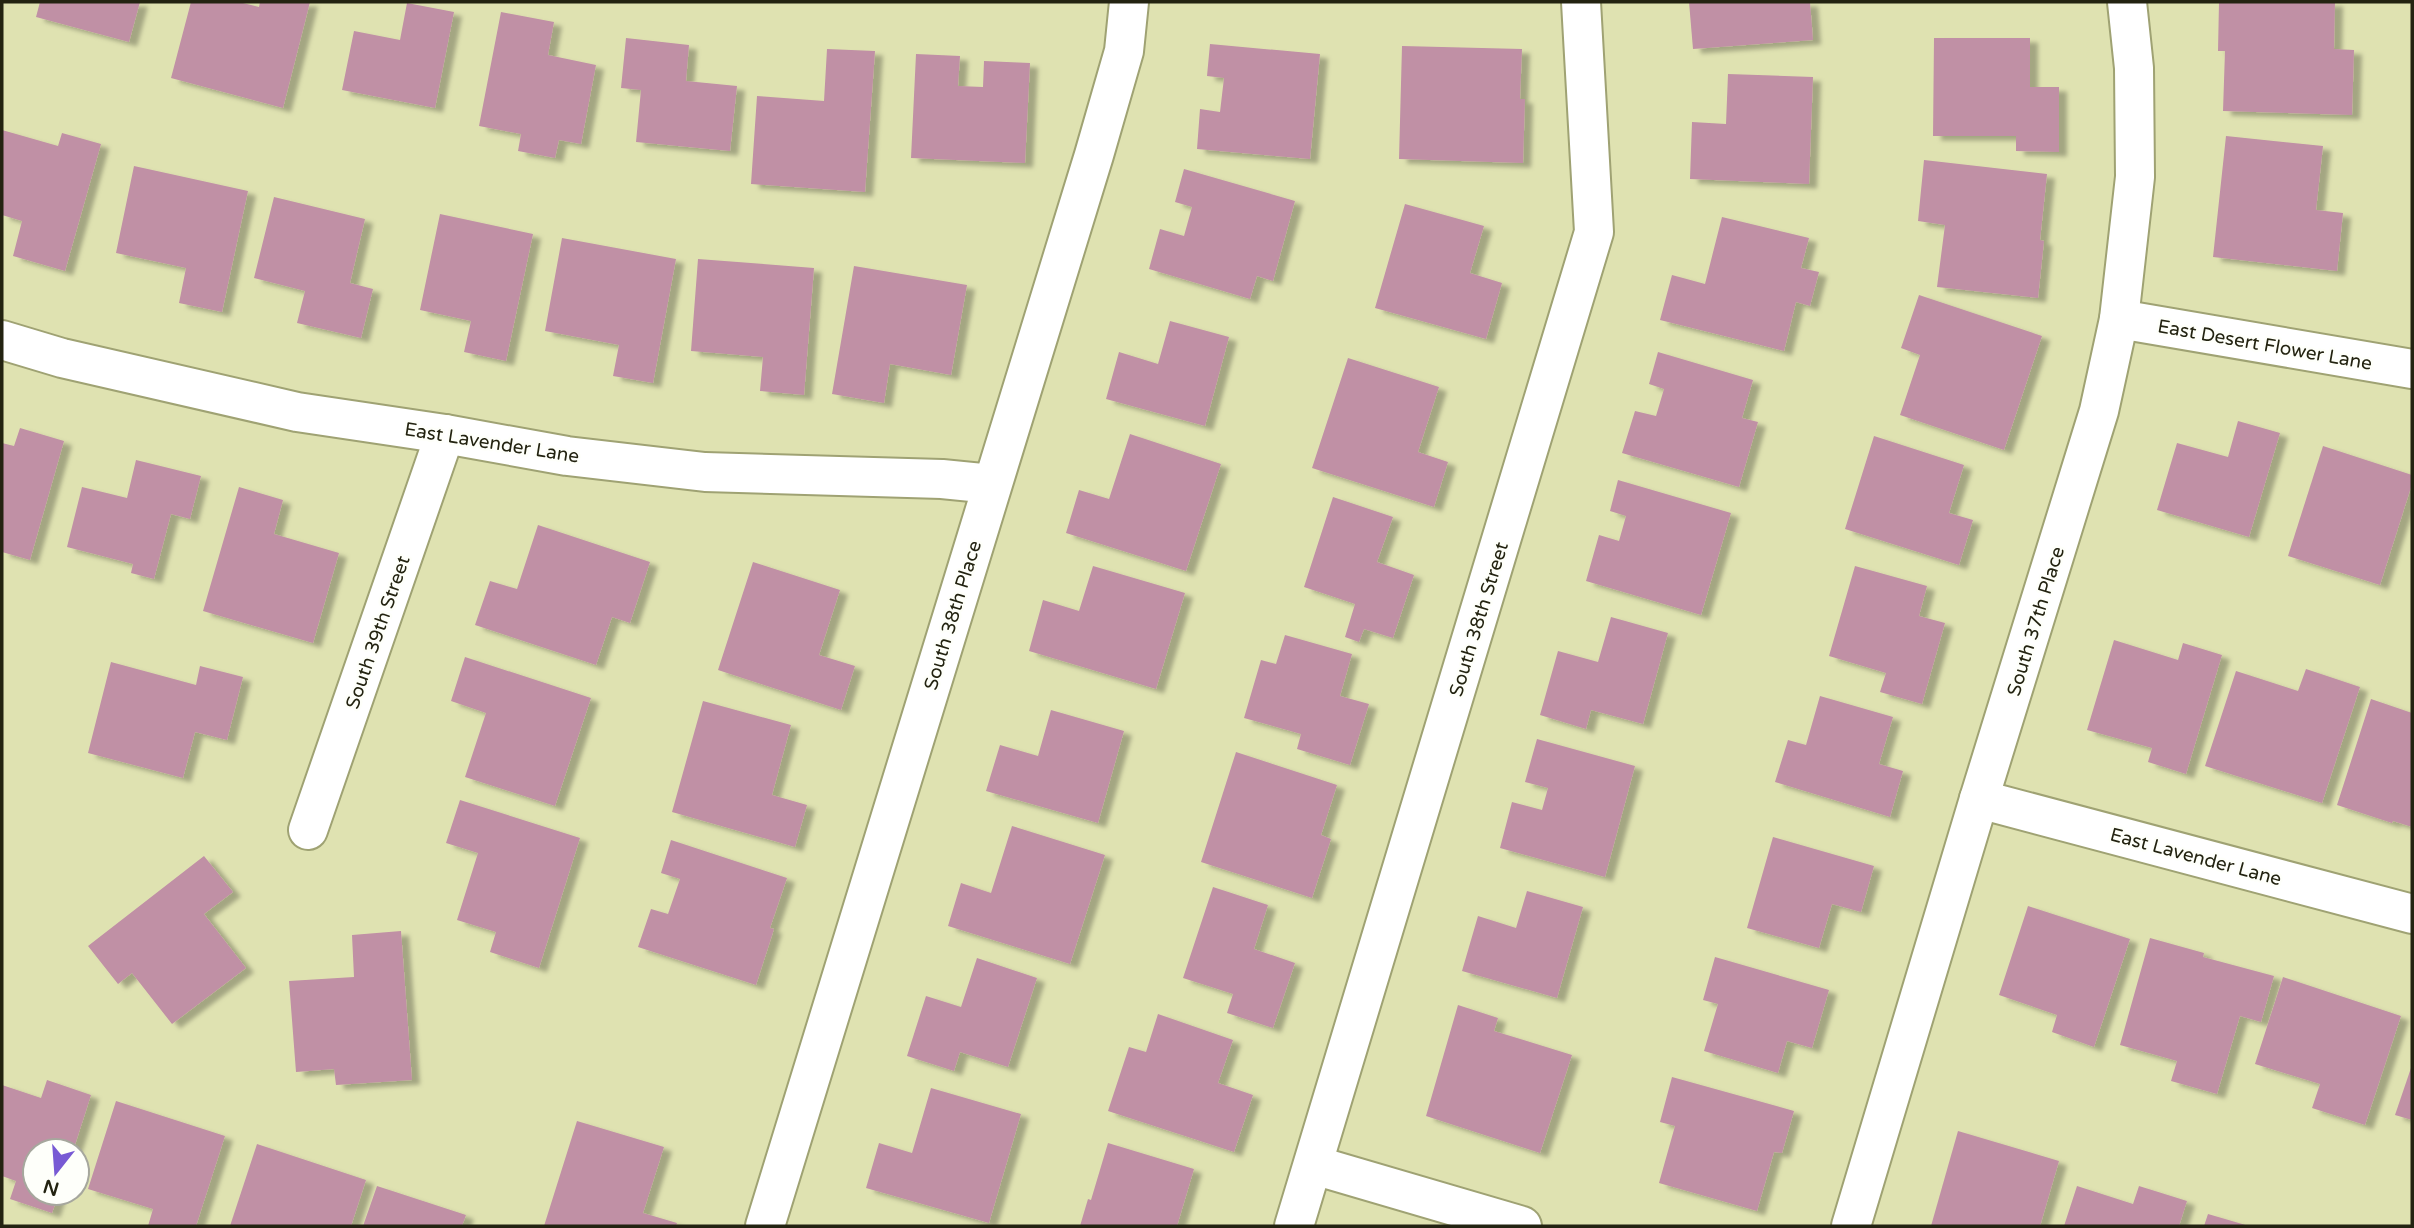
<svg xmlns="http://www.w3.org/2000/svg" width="2414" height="1228" font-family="'Varela Round',sans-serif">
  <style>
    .building { fill: #c090a5; filter: url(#shadow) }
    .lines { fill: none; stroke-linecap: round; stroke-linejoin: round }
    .minor-casing { stroke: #9fa273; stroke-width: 42 }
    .minor { stroke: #fff; stroke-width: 38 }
    .labels { text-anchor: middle; stroke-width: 5; stroke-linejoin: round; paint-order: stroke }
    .street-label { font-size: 19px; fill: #232311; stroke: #fefffa }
  </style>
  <defs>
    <filter id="shadow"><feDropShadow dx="8" dy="4.5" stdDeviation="2" flood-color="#0004"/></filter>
  </defs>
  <rect width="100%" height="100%" fill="#dfe2b1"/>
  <!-- building -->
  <g class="building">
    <polygon points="40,2 140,2 129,42 36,17"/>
    <polygon points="191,2 239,2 259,7 260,2 310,2 283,108 171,78"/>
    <polygon points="1689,2 1810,2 1813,40 1693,49"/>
    <polygon points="2219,2 2335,2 2334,49 2354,50 2352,115 2223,111 2225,51 2218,51"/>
    <polygon points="407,3 454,12 435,108 342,90 354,31 400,40"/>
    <polygon points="501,12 554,22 548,55 596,65 581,144 559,140 555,158 518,151 521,134 479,126"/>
    <polygon points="626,38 689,45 686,81 737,86 730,151 636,142 641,90 621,88"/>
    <polygon points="1934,38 2030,38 2030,87 2059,87 2059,152 2016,151 2016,136 1933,136"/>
    <polygon points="1210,44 1320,54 1310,159 1197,149 1200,109 1220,112 1224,78 1207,76"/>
    <polygon points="1402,46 1522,49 1520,99 1525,99 1523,163 1399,159"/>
    <polygon points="827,49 875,51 865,192 751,184 757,96 824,101"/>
    <polygon points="916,54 960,56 958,86 983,87 984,61 1030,63 1025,163 911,158"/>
    <polygon points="1728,74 1813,77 1809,184 1690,179 1692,122 1726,124"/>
    <polygon points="2,130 58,146 62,133 101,144 65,271 13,256 22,221 2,215"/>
    <polygon points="2226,136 2323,146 2316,210 2343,213 2337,271 2213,257"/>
    <polygon points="1924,160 2047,174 2040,240 2044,241 2038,298 1937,287 1945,225 1918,221"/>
    <polygon points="134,166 248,191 222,312 179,303 186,268 116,253"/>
    <polygon points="1184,169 1295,201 1273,281 1257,276 1250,299 1149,269 1160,229 1184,236 1192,207 1175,202"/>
    <polygon points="274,197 365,219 350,283 373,289 361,338 297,323 305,291 254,278"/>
    <polygon points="1405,204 1484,226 1470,273 1502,283 1486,339 1375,308"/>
    <polygon points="440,214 533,234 506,361 464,352 471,321 420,310"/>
    <polygon points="1722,217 1809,238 1801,268 1819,272 1810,306 1796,302 1784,351 1660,320 1672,275 1705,284"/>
    <polygon points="562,238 676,259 653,383 613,376 619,345 545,331"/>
    <polygon points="698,259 814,268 804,395 760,391 763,357 691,351"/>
    <polygon points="854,266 967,285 951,375 890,364 884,403 832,394"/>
    <polygon points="1919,295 2042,336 2004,450 1900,415 1920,355 1901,348"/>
    <polygon points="1170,321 1229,337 1205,426 1106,399 1119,352 1158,364"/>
    <polygon points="1658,352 1753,380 1742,418 1758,422 1739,487 1622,453 1635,411 1656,416 1664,389 1649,384"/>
    <polygon points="1348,358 1439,387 1418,452 1448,462 1434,507 1312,468"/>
    <polygon points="2238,421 2280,433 2249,537 2157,510 2177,443 2228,457"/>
    <polygon points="20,428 64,441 30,560 2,552 2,443 14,446"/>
    <polygon points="1130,434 1221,464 1186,571 1066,533 1079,490 1109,499"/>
    <polygon points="1874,436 1964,465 1949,513 1973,520 1959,565 1845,529"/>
    <polygon points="2323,446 2412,475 2412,484 2380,585 2288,556"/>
    <polygon points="136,460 201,476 190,519 171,514 154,579 131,573 133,564 67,547 82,487 127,498"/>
    <polygon points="1618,480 1731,513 1701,615 1586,581 1599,535 1619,541 1626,516 1610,511"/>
    <polygon points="239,487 283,500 274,534 339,553 313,643 203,611"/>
    <polygon points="1333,497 1393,517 1377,562 1414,575 1393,638 1364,629 1359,642 1345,637 1355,604 1304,587"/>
    <polygon points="538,525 650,562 630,623 612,617 596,665 475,625 490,581 517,589"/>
    <polygon points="753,562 840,590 819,655 855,666 841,710 718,670"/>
    <polygon points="1093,566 1185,593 1156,689 1029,651 1043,600 1079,611"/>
    <polygon points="1855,566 1927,586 1919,616 1945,623 1922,704 1880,692 1886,673 1829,656"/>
    <polygon points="1611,617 1668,633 1643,724 1591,710 1586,729 1540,715 1558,651 1598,662"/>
    <polygon points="1285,635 1352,654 1340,696 1369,704 1350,765 1297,749 1301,734 1244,718 1261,660 1276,664"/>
    <polygon points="2114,640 2178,660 2183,643 2222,655 2186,774 2148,762 2152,748 2087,730"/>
    <polygon points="465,657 591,698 555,806 465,777 486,713 451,701"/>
    <polygon points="111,662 196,685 200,666 243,677 227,740 195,732 183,778 88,753"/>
    <polygon points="2306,669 2360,687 2322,803 2205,766 2236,671 2298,691"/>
    <polygon points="1820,696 1893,717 1879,764 1903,771 1890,817 1775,782 1788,740 1806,745"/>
    <polygon points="2371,699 2412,713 2412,827 2393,821 2392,823 2337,805"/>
    <polygon points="703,701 791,725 772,795 807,805 795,847 672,812"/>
    <polygon points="1051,710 1124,731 1098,823 986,791 1000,745 1038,756"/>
    <polygon points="1537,739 1635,766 1605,877 1500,848 1512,802 1542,810 1548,788 1525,782"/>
    <polygon points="1236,752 1337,785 1321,835 1331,839 1312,898 1201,862"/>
    <polygon points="460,800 580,838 539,968 490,952 496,932 457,920 478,853 446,843"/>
    <polygon points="1012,826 1105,855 1070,964 948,926 961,883 991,893"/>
    <polygon points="1773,837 1874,866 1861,912 1832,904 1819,948 1747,928"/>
    <polygon points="671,840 787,878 770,928 774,929 756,985 638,947 651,909 668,914 680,879 661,873"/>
    <polygon points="204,856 233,892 204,914 246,968 172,1024 132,973 118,984 88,946"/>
    <polygon points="1213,887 1268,905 1254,949 1295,963 1273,1028 1227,1013 1233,994 1183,978"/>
    <polygon points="1527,891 1583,907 1557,998 1462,971 1478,916 1516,928"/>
    <polygon points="2028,906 2130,939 2094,1047 2052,1032 2057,1015 1999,995"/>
    <polygon points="401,931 412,1080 336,1085 334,1069 296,1072 289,981 354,977 352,935"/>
    <polygon points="2150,938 2204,953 2203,957 2274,976 2261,1022 2240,1016 2217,1094 2171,1081 2177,1061 2120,1045"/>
    <polygon points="1715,957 1829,990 1812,1048 1787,1041 1778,1073 1704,1051 1718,1004 1703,1000"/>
    <polygon points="977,958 1037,978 1008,1067 960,1052 954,1071 907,1056 926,996 961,1007"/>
    <polygon points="2283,977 2401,1016 2365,1125 2312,1108 2320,1084 2255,1064"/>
    <polygon points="1458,1005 1498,1018 1494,1031 1572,1055 1540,1153 1426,1116"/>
    <polygon points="1158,1014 1233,1040 1218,1083 1253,1095 1234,1152 1108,1111 1129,1047 1146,1052"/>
    <polygon points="2412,1065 2412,1120 2395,1115"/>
    <polygon points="1672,1077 1794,1111 1782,1153 1774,1152 1757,1211 1659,1183 1675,1126 1660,1122"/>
    <polygon points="47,1080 91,1095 73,1151 35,1151 35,1193 59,1193 52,1213 10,1199 16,1181 2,1176 2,1085 41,1098"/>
    <polygon points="931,1088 1021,1114 989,1223 866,1188 879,1143 912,1153"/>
    <polygon points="116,1101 225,1136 196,1226 148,1226 153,1209 88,1189"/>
    <polygon points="577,1121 664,1147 643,1213 677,1223 676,1226 544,1226"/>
    <polygon points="1958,1131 2059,1161 2040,1226 1931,1226"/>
    <polygon points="1108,1143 1194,1169 1177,1226 1080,1226 1088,1199 1091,1200"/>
    <polygon points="257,1144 366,1180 351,1226 230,1226"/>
    <polygon points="377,1186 466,1215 462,1226 363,1226"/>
    <polygon points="2077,1186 2133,1204 2139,1186 2187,1201 2179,1226 2064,1226"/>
    <polygon points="2208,1214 2249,1226 2204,1226"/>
  </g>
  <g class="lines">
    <!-- minor casing -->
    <g class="minor-casing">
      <g id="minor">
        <polyline points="2119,319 2412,369"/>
        <polyline points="2,340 62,358 297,412 445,434 567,456 705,472 942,479 992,484"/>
        <polyline points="1979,799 2412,914"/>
        <polyline points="308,830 445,434"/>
        <polyline points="1314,1165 1522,1226"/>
        <polyline points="765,1226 1094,155 1124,51 1129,2"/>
        <polyline points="1294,1226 1594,232 1581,2"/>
        <polyline points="1851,1226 1979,799 2099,411 2119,319 2135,177 2134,68 2127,2"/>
      </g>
    </g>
    <!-- minor -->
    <use href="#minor" class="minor"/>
  </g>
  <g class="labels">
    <!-- street labels -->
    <g class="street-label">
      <text transform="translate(2265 344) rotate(10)" y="7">East Desert Flower Lane</text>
      <text transform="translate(492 442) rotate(9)" y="7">East Lavender Lane</text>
      <text transform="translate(952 615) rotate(-73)" y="7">South 38th Place</text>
      <text transform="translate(1478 619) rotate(-73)" y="7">South 38th Street</text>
      <text transform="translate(2035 621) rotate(-73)" y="7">South 37th Place</text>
      <text transform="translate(377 632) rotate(-71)" y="7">South 39th Street</text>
      <text transform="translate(2196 856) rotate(15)" y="7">East Lavender Lane</text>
    </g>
  </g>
  <!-- border -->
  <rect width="2414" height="1228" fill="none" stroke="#232311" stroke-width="7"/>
  <!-- north arrow -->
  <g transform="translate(56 1172) rotate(197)"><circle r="33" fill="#fefffa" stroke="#a6a79d" stroke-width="2"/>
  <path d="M0-5L12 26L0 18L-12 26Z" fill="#785ad4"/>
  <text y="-10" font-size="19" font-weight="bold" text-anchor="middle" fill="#232311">N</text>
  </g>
</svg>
